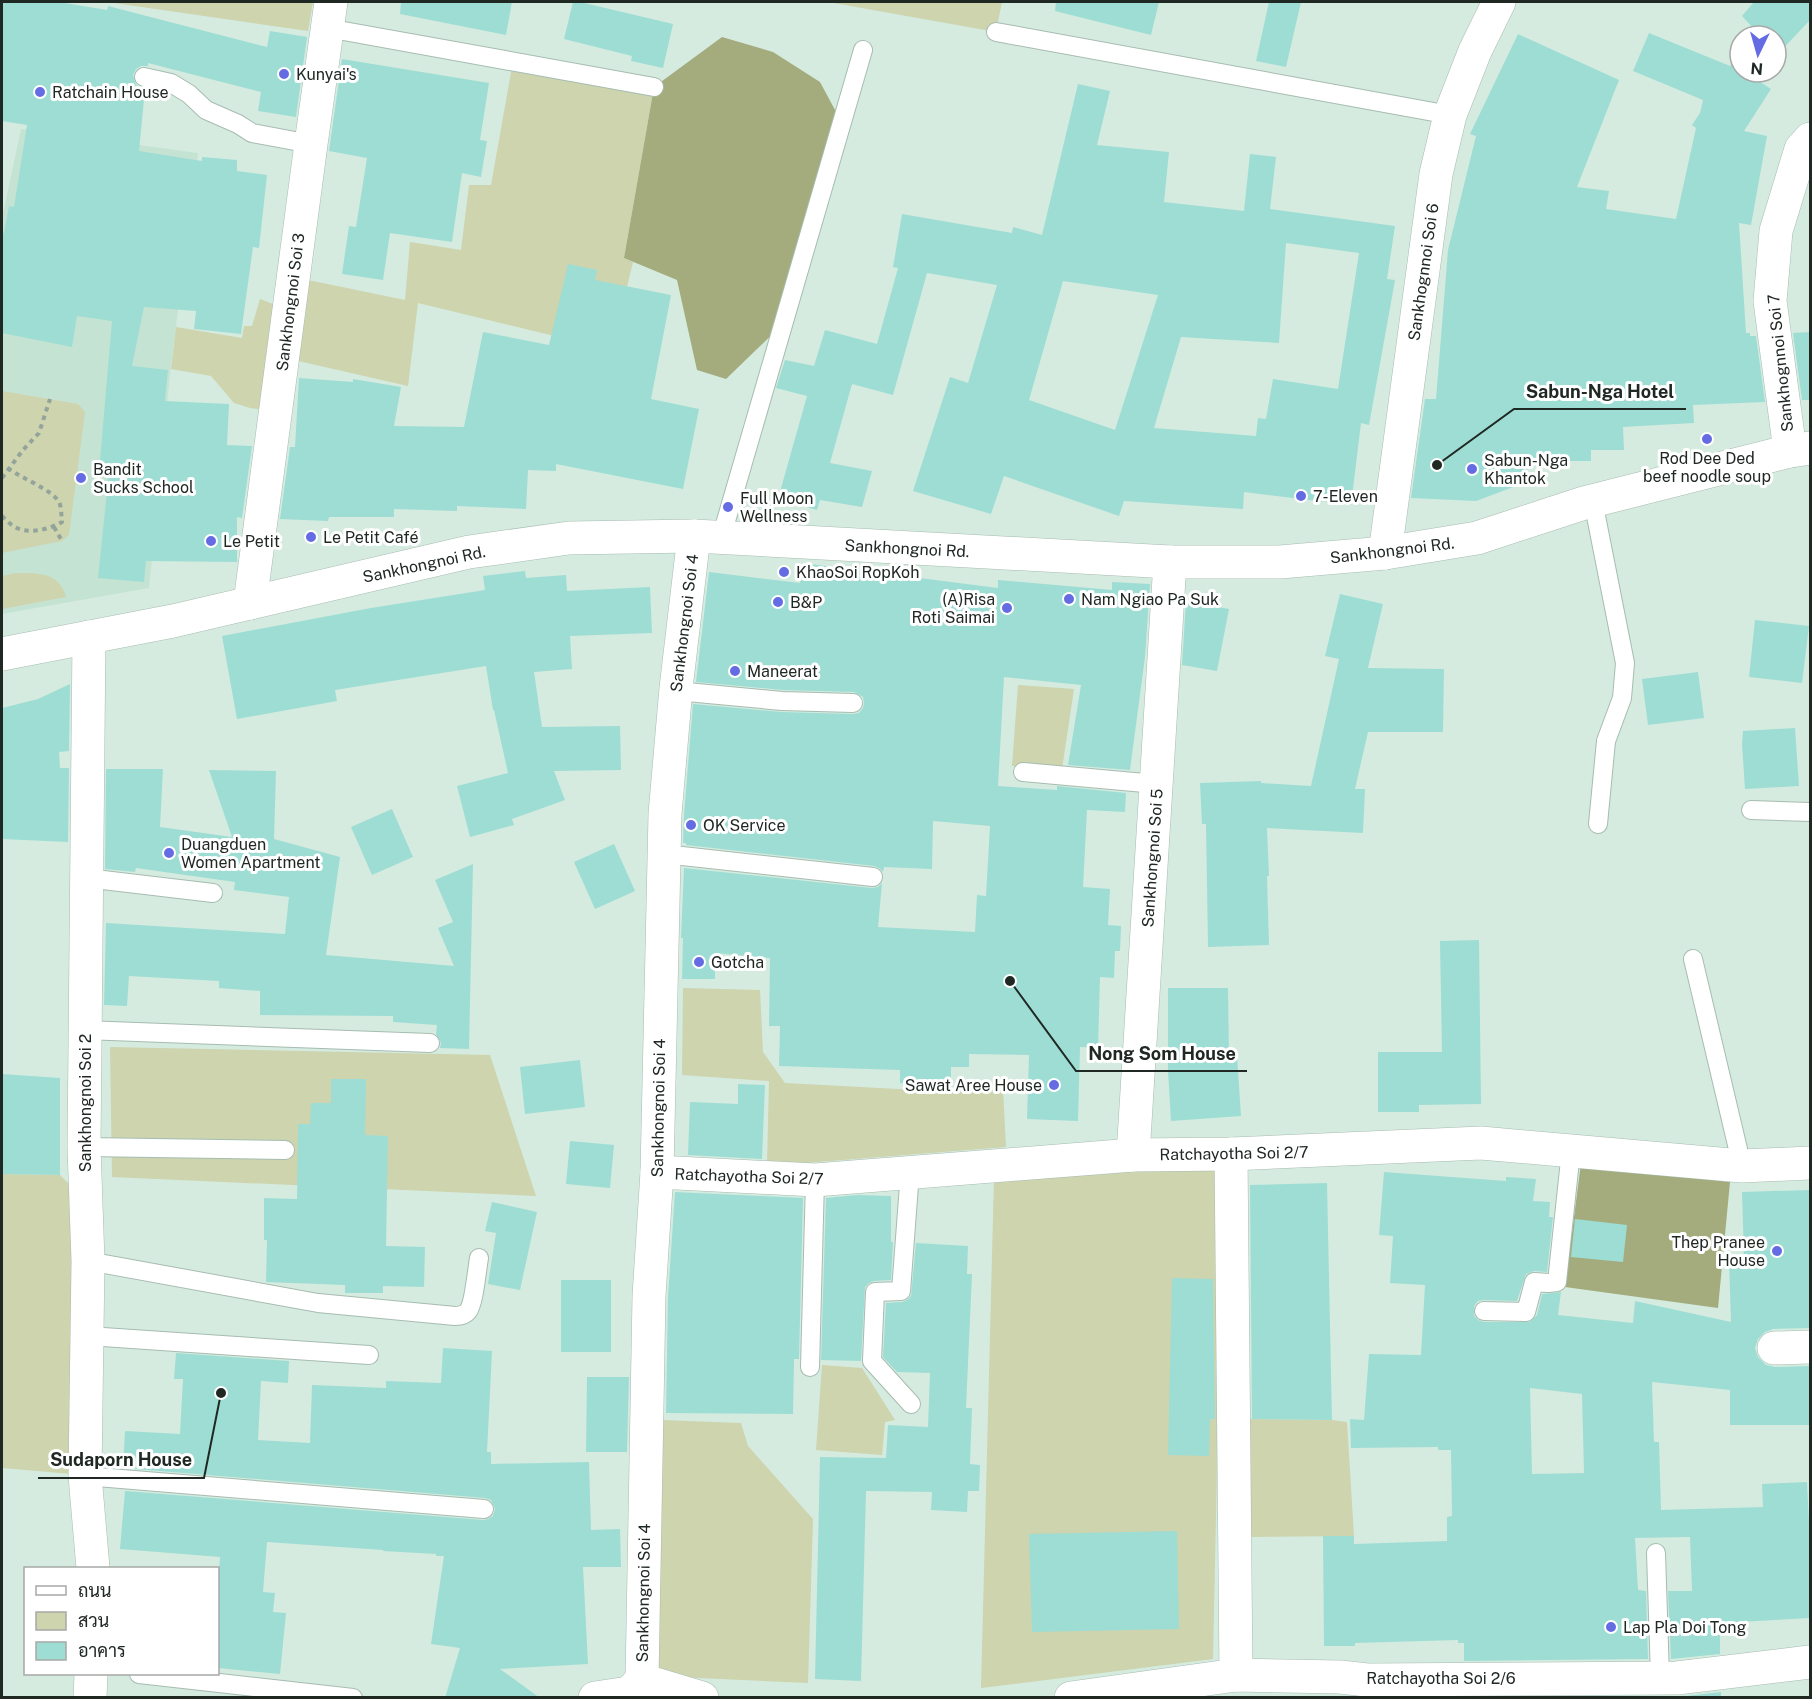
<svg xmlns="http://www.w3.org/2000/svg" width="1812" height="1699" font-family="'Public Sans',Sarabun,sans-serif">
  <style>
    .built { fill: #c5e3d3 }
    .green { fill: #cdd4ae }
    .forest { fill: #a4ac7d }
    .building { fill: #9eddd4; fill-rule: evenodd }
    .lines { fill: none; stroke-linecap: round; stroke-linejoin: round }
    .service-casing { stroke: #a7bcb1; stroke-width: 20 }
    .minor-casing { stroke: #a7bcb1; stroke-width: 34 }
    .tertiary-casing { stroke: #a7bcb1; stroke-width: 34 }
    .path { stroke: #93a49b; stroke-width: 4; stroke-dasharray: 4.5 4.5; stroke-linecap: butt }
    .service { stroke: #fff; stroke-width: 18 }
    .minor { stroke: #fff; stroke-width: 33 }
    .tertiary { stroke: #fff; stroke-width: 33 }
    .poi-dot { fill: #646be3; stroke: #fff; stroke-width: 2 }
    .labels { text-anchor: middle; stroke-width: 6; stroke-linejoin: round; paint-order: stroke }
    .poi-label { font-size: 16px; fill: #202824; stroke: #fff; text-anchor: start }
    .street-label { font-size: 16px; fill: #202824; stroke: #fff }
    .leader { fill: none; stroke: #202824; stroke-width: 2 }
    .callout-dot { fill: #202824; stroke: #fff; stroke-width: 2 }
    .callout-label { font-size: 18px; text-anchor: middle; font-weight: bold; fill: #202824; stroke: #fff; stroke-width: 6; stroke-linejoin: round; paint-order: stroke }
  </style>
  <rect width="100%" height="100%" fill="#d5ebdf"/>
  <!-- built -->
  <polygon class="built" points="21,129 198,153 171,365 149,588 2,614 2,218"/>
  <!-- green -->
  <g class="green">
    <polygon points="107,2 313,2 308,31"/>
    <polygon points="828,2 1002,2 996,32"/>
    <polygon points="513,61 654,87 624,258 633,262 612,350 418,303 408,386 294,360 308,280 405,300 410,242 461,250 469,185 491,185"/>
    <polygon points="260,299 278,306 268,410 250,408 234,403 211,376 171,369 176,327 242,338 244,326 252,326"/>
    <polygon points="2,391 78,404 85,412 69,535 62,541 2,553"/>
    <path d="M16 573C39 573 59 572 66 597L2 609V576Z"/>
    <polygon points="1018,685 1074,689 1062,769 1012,766"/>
    <polygon points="683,988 760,990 763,1052 785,1083 955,1092 1003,1089 1006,1147 767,1166 769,1081 682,1075"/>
    <polygon points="110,1047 490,1055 536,1196 112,1177"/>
    <polygon points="1215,1167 1221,1279 1213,1659 981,1688 994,1178"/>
    <polygon points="2,1174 60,1175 76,1191 72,1474 2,1468"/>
    <polygon points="822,1365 862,1368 895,1420 885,1422 882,1455 816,1450"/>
    <polygon points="1247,1419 1332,1420 1347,1422 1354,1536 1251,1537"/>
    <polygon points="661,1420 741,1423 748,1446 813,1519 808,1683 655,1676"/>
  </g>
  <!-- forest -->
  <g class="forest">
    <polygon points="722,37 773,52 820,82 842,123 784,323 726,379 697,370 677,280 624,258 654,87"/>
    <polygon points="1581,1163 1730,1182 1718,1308 1565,1287"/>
  </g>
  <!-- building -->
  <g class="building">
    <polygon points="2,2 59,2 107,10 108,6 267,47 270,31 307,37 296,117 258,111 261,92 148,63 148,66 141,66 136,69 133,75 136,85 145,89 139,151 202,161 202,157 237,160 237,171 267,175 259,248 253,247 241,334 194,329 196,311 144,307 132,366 168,370 165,401 229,404 227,445 252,446 242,518 237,517 237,562 146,561 144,582 98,578 109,472 99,472 112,321 77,316 72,347 2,333 2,232 4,233 9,206 14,207 27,125 2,121"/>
    <polygon points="401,2 512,2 506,35 400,14"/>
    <polygon points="573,2 580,2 673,24 663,68 631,61 632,56 564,39"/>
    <polygon points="1056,2 1159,2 1151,35 1055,11"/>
    <polygon points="1269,2 1301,2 1286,67 1256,61"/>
    <polygon points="1754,2 1810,2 1810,20 1776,56 1776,36 1749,36 1754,29 1742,16"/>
    <polygon points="1649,33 1730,66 1740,50 1740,72 1761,72 1754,78 1771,89 1744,131 1767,136 1751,225 1739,223 1746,333 1750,333 1750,336 1756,336 1765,402 1693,405 1694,423 1623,427 1624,450 1591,450 1591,461 1528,461 1527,482 1476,501 1411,498 1425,399 1436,399 1448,250 1476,136 1470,134 1518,34 1619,80 1577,187 1609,191 1606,209 1676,219 1696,128 1692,125 1700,113 1703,100 1633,71"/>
    <polygon points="342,59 489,83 480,140 487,141 481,177 462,173 452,242 390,233 383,280 342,274 349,226 356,227 367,158 329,151"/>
    <path d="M1078 84 1110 91 1097 145 1169 152 1164 202 1244 211 1250 154 1276 157 1270 209 1395 226 1387 279 1395 280 1369 425 1361 423 1351 505 1244 492 1243 509 1124 501 1119 516 1004 476 991 514 913 491 950 377 968 383 997 285 927 273 893 395 852 384 830 463 872 471 862 507 820 500 817 510 778 499 807 396 776 388 785 360 814 366 825 330 877 344 898 268 893 267 902 214 1012 233 1013 227 1042 235ZM1286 243 1359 253 1338 389 1273 379 1266 419 1258 418 1256 436 1154 428 1181 337 1279 343ZM1063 281 1158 295 1115 430 1029 400Z"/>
    <polygon points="568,264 597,270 595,280 671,295 651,399 699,409 683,489 556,464 556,471 528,470 526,509 457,506 457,511 394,509 394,517 329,517 328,521 280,519 290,447 295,447 299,378 353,382 353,379 401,387 394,426 464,427 483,332 549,345"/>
    <polygon points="1810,332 1810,400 1802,400 1793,333"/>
    <polygon points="802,563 998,588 998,580 1112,590 1112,582 1150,584 1145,657 1130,770 1068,765 1081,685 1004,677 998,786 1057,790 1057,786 1126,793 1125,812 1087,810 1083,887 1110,889 1108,925 1121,926 1120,951 1115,951 1114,978 1100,977 1098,1048 1080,1047 1078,1121 1027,1119 1029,1055 969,1054 969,1067 951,1067 951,1085 900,1083 900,1070 779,1066 780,1026 769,1026 770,958 715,953 715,979 682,979 683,938 681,938 684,868 872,888 878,887 882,883 878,927 975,932 977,895 986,896 990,826 933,821 932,869 884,867 883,872 879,868 874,866 686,845 686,843 683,843 684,815 693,704 782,712 853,714 859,713 863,708 864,703 863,697 854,692 783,690 696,682 709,572 800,583"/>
    <polygon points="525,571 526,578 566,575 567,591 650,587 652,633 570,636 572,669 534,672 542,727 620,726 621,770 554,771 565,800 512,819 514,825 470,837 457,786 508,773 494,710 493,710 486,666 335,690 337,701 237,719 222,636 371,608 485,590 483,576"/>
    <polygon points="1340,594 1383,604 1368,668 1444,669 1443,732 1368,732 1355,789 1365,789 1363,833 1267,828 1269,876 1267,876 1269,945 1208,947 1206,824 1202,824 1200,783 1261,781 1261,783 1311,786 1339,659 1325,656"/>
    <polygon points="1186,601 1229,609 1217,671 1182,665"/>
    <polygon points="1755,620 1809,626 1802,683 1749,677"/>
    <polygon points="1698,672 1704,718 1648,725 1642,679"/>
    <polygon points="70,684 69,751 59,752 60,768 69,768 68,842 2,839 2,708 38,699"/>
    <polygon points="1795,728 1799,786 1745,789 1742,744 1743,731"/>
    <polygon points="106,769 163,769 160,827 232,837 209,770 276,771 274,839 340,857 326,955 454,966 438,928 453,922 435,880 473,864 469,1049 440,1048 441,1043 436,1034 437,1025 393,1022 393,1016 260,1015 260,991 219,988 219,981 129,976 127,1006 104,1005 106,923 285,934 289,897 234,890 235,882 136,868 135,872 105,869"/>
    <polygon points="392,809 413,857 372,875 351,827"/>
    <polygon points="614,844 635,891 595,909 574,862"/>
    <polygon points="1479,940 1481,1104 1419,1105 1419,1112 1378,1112 1378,1052 1442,1052 1440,941"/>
    <polygon points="1168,988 1228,988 1229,1055 1237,1055 1241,1116 1171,1121 1168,1071"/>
    <polygon points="580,1060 585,1107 525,1114 520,1067"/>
    <polygon points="2,1074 60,1078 60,1175 2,1174"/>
    <polygon points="331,1079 366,1079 365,1135 388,1136 386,1246 425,1247 424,1287 383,1286 383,1293 345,1293 345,1285 266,1282 267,1240 264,1240 264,1198 297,1199 298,1124 310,1124 311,1103 331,1103"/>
    <polygon points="738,1084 765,1085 762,1159 688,1155 690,1102 738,1104"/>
    <polygon points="570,1141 614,1145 610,1188 566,1184"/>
    <path d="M1384 1172 1506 1181V1177L1536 1179 1533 1201 1550 1202 1549 1217H1553L1547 1272 1534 1271 1526 1274 1517 1301 1484 1300 1478 1301 1474 1306V1316L1478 1320 1484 1322H1530L1537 1315 1542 1294 1561 1292 1558 1315 1633 1323 1635 1301 1731 1322 1729 1260 1744 1259 1742 1192 1809 1190 1810 1328 1773 1329 1765 1332 1758 1339 1755 1348 1758 1357 1766 1365 1775 1367 1810 1366V1425H1730V1390L1652 1382 1654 1442H1659L1661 1510 1763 1507 1762 1484 1807 1482 1810 1544V1618L1720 1623V1654L1671 1659 1668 1591H1692L1690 1537 1635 1538 1638 1590 1646 1591 1648 1659 1464 1661V1643H1458V1640L1355 1643V1646H1324L1323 1536H1354V1544L1447 1541V1517L1452 1516 1451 1450H1438V1447L1351 1448 1350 1419 1364 1420 1369 1354 1421 1355 1425 1285 1390 1283 1393 1236 1379 1235ZM1530 1388 1582 1394 1584 1473 1532 1474Z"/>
    <polygon points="1327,1183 1332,1420 1252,1419 1250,1185"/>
    <polygon points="675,1192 803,1198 799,1359 794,1359 793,1414 666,1413 668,1297"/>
    <polygon points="857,1195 891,1196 891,1242 893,1242 891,1280 874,1281 869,1283 865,1287 861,1361 821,1360 826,1198"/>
    <polygon points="492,1202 537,1212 520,1290 488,1284 496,1233 485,1231"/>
    <polygon points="1575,1219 1627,1225 1623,1262 1571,1257"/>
    <polygon points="916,1243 968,1246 967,1274 972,1274 966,1408 972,1408 970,1464 980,1465 979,1491 968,1491 967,1512 931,1510 932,1492 866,1491 861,1681 815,1679 820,1457 886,1458 888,1425 928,1427 930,1373 897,1372 883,1357 886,1303 902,1302 907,1300 911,1296"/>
    <polygon points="1172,1278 1213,1279 1215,1419 1210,1419 1209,1456 1168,1455"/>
    <rect x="561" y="1280" width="50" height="72"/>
    <polygon points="443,1348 492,1351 487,1452 491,1452 491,1464 589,1462 591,1530 620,1529 621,1567 583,1567 588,1664 500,1669 540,1698 445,1698 460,1648 431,1644 444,1556 436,1556 436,1554 383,1551 383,1550 267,1542 263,1592 275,1593 273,1612 286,1613 280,1674 218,1668 218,1586 220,1557 120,1549 125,1491 483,1520 488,1519 493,1516 495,1509 491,1500 485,1498 123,1468 125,1431 180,1434 183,1379 174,1379 176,1353 289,1361 288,1383 261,1381 258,1440 310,1443 312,1385 386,1388 386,1381 441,1383"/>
    <polygon points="587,1377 629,1377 627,1452 586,1452"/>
    <polygon points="1177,1531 1179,1629 1032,1632 1029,1534"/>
    <polygon points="1721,1692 1721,1698 1561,1698 1677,1697"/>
  </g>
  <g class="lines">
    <!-- service casing -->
    <g class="service-casing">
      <g id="service">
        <polyline points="327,28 654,87"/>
        <polyline points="996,32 1450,115"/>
        <polyline points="144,77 171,83 189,94 206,110 238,124 252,133 311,144"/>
        <polyline points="1593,501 1625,663 1622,698 1606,741 1598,824"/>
        <polyline points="721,538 863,50"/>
        <polyline points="676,691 782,701 853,703"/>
        <polyline points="1023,772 1156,784"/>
        <polyline points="1751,810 1810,812"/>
        <polyline points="664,854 873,877"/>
        <polyline points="86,878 213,893"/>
        <polyline points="1693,959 1742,1166"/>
        <polyline points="84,1030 430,1043"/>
        <polyline points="84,1147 285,1150"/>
        <polyline points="910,1172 901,1291 875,1292 872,1361 911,1404"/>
        <path d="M88 1261 318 1303 455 1316C460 1316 465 1315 468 1311 474 1304 477 1269 479 1258"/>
        <polyline points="1484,1311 1526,1312 1534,1282 1548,1283 1557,1282 1571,1151"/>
        <polyline points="88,1336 369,1355"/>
        <polyline points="810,1367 815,1180"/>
        <polyline points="85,1476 484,1509"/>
        <polyline points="1656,1553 1660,1677"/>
        <polyline points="139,1674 353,1698"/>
      </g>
    </g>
    <!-- minor casing -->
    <g class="minor-casing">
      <g id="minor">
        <polyline points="1790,451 1770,301 1776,231 1801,149 1810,139"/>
        <polyline points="1385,553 1436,174 1450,115 1475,51 1499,2"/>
        <polyline points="250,603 311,144 331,2"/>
        <polyline points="89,637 84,1147 88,1261 85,1476 93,1568"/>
        <polyline points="1231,1154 1236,1675"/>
        <polyline points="1133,1155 1170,562"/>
        <polyline points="657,1172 815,1180 1133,1155 1231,1154 1481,1143 1742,1166 1810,1163"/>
        <polyline points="1774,1348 1810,1347"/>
        <polyline points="642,1680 649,1296 657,1172 665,814 676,688 694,536"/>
        <polyline points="642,1680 702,1698"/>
        <polyline points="90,1698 91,1674"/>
        <polyline points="595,1698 629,1693 642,1680"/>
        <polyline points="1071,1698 1236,1675 1340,1677 1367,1680 1677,1678 1810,1662"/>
      </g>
    </g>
    <!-- tertiary casing -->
    <g class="tertiary-casing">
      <polyline id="tertiary" points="2,654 173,621 469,552 569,538 694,536 1170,562 1280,562 1385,553 1477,538 1584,503 1790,451 1810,448"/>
    </g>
    <!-- path -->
    <g class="path">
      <polyline points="2,478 23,450 39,433 50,399"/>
      <path d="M2 516C5 519 9 523 13 526 27 535 48 530 62 522 61 516 62 508 59 502 51 489 23 479 9 469"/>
      <polyline points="54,527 62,541"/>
    </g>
    <!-- service -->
    <use href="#service" class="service"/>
    <!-- minor -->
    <use href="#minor" class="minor"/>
    <!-- tertiary -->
    <use href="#tertiary" class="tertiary"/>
  </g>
  <!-- markers -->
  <g class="poi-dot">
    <circle cx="284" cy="74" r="6"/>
    <circle cx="40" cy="92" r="6"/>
    <circle cx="1707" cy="439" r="6"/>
    <circle cx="1472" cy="469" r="6"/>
    <circle cx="81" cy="478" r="6"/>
    <circle cx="1301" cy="496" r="6"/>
    <circle cx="728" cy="507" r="6"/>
    <circle cx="311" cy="537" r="6"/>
    <circle cx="211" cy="541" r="6"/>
    <circle cx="784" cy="572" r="6"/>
    <circle cx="1069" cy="599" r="6"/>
    <circle cx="778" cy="602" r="6"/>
    <circle cx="1007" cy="608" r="6"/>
    <circle cx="735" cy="671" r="6"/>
    <circle cx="691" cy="825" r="6"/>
    <circle cx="169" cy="853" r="6"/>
    <circle cx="699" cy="962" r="6"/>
    <circle cx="1054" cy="1085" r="6"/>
    <circle cx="1777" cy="1251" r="6"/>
    <circle cx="1611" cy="1627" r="6"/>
  </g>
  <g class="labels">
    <!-- poi labels -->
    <g class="poi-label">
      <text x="296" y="80">Kunyai's</text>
      <text x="52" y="98">Ratchain House</text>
      <text x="1707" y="464" text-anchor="middle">Rod Dee Ded<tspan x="1707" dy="18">beef noodle soup</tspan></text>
      <text x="1484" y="466">Sabun-Nga<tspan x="1484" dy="18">Khantok</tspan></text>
      <text x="93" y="475">Bandit<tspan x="93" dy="18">Sucks School</tspan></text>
      <text x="1313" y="502">7-Eleven</text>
      <text x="740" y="504">Full Moon<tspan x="740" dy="18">Wellness</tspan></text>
      <text x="323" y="543">Le Petit Café</text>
      <text x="223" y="547">Le Petit</text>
      <text x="796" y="578">KhaoSoi RopKoh</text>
      <text x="995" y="605" text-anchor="end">(A)Risa<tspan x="995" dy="18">Roti Saimai</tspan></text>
      <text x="1081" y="605">Nam Ngiao Pa Suk</text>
      <text x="790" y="608">B&amp;P</text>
      <text x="747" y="677">Maneerat</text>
      <text x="703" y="831">OK Service</text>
      <text x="181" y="850">Duangduen<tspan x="181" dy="18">Women Apartment</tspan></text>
      <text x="711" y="968">Gotcha</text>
      <text x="1042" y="1091" text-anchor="end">Sawat Aree House</text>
      <text x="1765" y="1248" text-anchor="end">Thep Pranee<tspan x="1765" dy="18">House</tspan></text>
      <text x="1623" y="1633">Lap Pla Doi Tong</text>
    </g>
    <!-- street labels -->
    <g class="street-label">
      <text transform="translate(1423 272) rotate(-82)" y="6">Sankhognnoi Soi 6</text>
      <text transform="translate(290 302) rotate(-83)" y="6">Sankhongnoi Soi 3</text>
      <text transform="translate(1780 363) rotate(-96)" y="6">Sankhognnoi Soi 7</text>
      <text transform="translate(907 548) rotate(3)" y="6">Sankhongnoi Rd.</text>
      <text transform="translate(1392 550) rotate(-7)" y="6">Sankhongnoi Rd.</text>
      <text transform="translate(424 564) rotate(-12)" y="6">Sankhongnoi Rd.</text>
      <text transform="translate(684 623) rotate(-83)" y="6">Sankhongnoi Soi 4</text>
      <text transform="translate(1152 858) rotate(-86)" y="6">Sankhongnoi Soi 5</text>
      <text transform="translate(85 1103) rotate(-90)" y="6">Sankhongnoi Soi 2</text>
      <text transform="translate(658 1108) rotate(-89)" y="6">Sankhongnoi Soi 4</text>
      <text transform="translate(1234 1153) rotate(-1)" y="6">Ratchayotha Soi 2/7</text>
      <text transform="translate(749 1176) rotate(2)" y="6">Ratchayotha Soi 2/7</text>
      <text transform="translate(643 1593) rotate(-89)" y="6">Sankhongnoi Soi 4</text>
      <text x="1441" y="1684">Ratchayotha Soi 2/6</text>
    </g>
  </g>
  <!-- callouts -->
  <path class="leader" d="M1437 465L1514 409H1686M1010 981L1076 1071H1247M221 1393L204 1478H38"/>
  <g class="callout-dot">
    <circle cx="1437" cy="465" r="6"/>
    <circle cx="1010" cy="981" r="6"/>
    <circle cx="221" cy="1393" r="6"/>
  </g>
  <g class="callout-label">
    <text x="1600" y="398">Sabun-Nga Hotel</text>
    <text x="1162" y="1060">Nong Som House</text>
    <text x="121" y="1466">Sudaporn House</text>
  </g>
  <!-- border -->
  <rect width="1812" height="1699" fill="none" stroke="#202824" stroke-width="6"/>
  <!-- legend -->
  <rect x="24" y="1567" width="195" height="108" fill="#ffffff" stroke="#a6a9a7" stroke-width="1.5"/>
  <rect x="36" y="1586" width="30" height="9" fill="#ffffff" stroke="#a6a9a7" stroke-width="1.5"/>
  <text x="78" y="1597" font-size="18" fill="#202824">ถนน</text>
  <rect x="36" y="1612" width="30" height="18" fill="#cdd4ae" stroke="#a6a9a7" stroke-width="1.5"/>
  <text x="78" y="1627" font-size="18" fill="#202824">สวน</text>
  <rect x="36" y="1642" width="30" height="18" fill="#9eddd4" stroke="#a6a9a7" stroke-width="1.5"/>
  <text x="78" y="1657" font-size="18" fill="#202824">อาคาร</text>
  <!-- north arrow -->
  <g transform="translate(1758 54) rotate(185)"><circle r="28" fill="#ffffff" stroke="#a6a9a7" stroke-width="1.5"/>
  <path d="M0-4.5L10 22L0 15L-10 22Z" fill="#646be3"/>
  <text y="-9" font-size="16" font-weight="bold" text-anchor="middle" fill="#202824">N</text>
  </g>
</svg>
